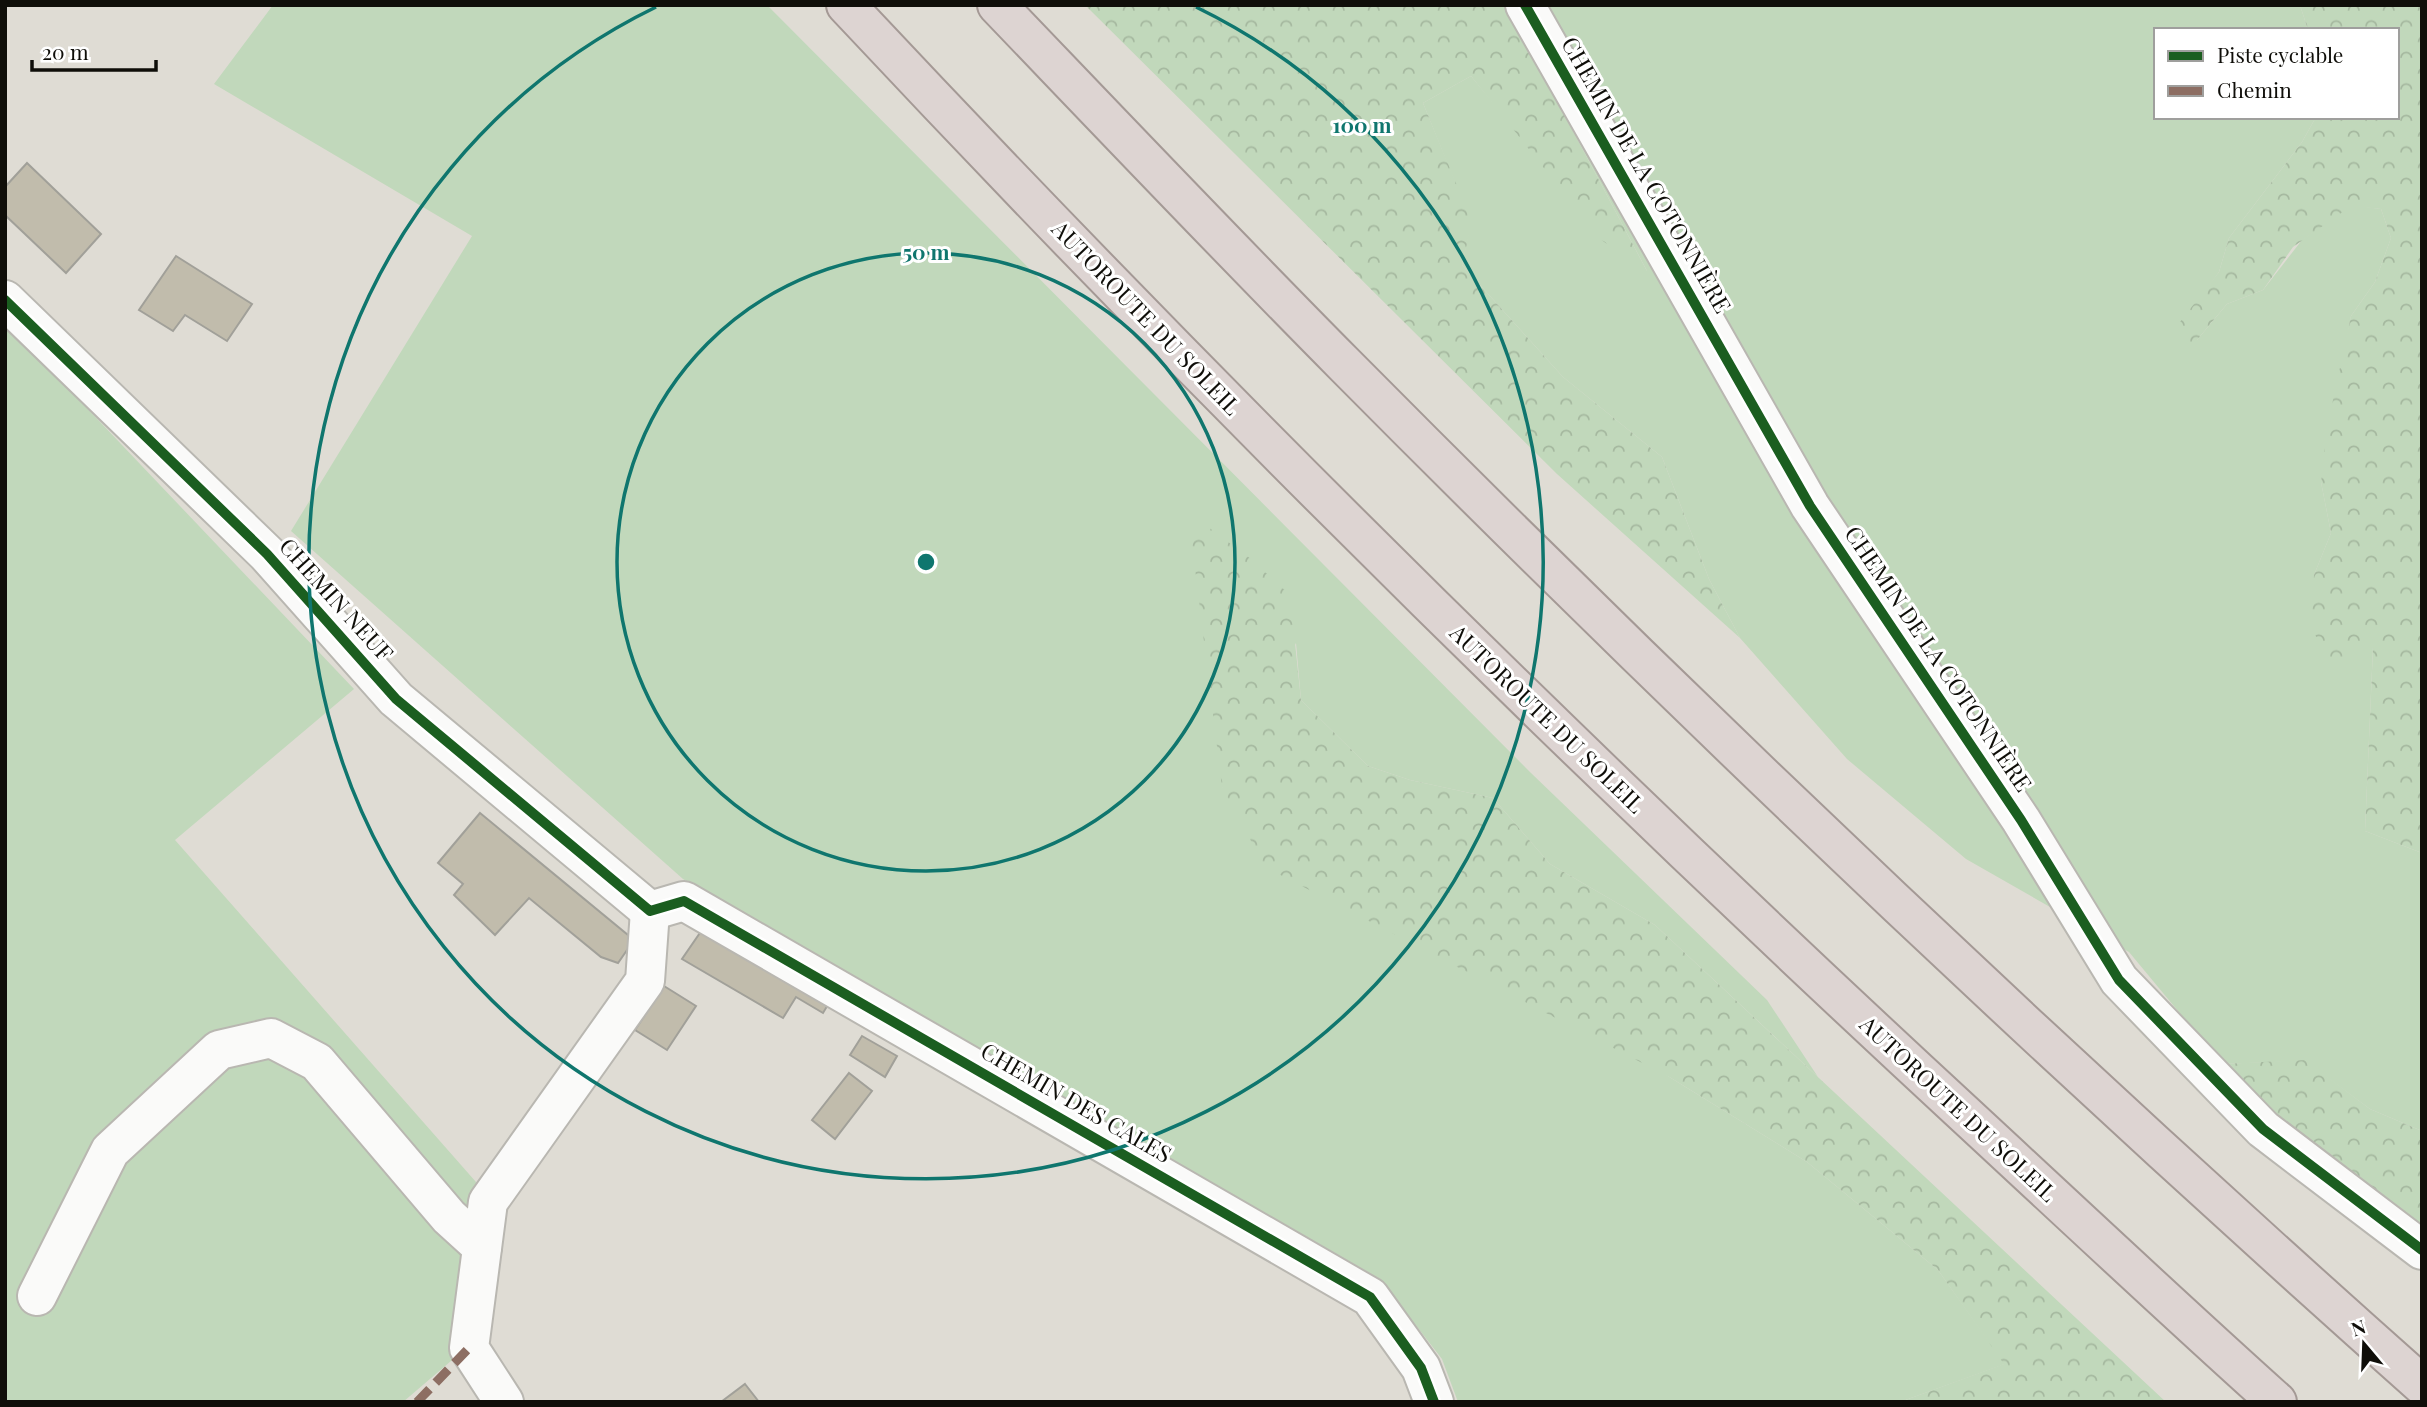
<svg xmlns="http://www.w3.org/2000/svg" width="2427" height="1407" font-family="'Playfair Display',serif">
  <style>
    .green { fill: #c1d8bb }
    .forest { fill: url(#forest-crowns) }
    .building { fill: #c1bcac; stroke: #a1a099; stroke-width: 2 }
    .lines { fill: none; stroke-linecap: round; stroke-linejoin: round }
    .minor-casing { stroke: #b9b7b1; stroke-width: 42 }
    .motorway-casing { stroke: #a49995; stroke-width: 42 }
    .minor { stroke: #fafaf9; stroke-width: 38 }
    .motorway { stroke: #ddd4d2; stroke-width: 38 }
    .quiet { stroke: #8d6e63; stroke-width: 9; stroke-dasharray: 18 9; stroke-linecap: butt }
    .cycleway-casing { stroke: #fff; stroke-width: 15 }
    .cycleway { stroke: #1b5e20; stroke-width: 10 }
    .ring { fill: none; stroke: #0f766e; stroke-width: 3.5 }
    .labels { text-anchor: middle; stroke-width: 6; stroke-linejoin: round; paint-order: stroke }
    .street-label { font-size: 23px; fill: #0f0e09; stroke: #fff }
    .centre { fill: #0f766e; stroke: #fff; stroke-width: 3.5 }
    .ring-label { font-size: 21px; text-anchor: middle; font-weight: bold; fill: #0f766e; stroke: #fff; stroke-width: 6; stroke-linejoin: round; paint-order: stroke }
  </style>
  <defs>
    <pattern id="forest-crowns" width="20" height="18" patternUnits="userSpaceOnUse" patternTransform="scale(1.75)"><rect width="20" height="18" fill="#c1d8bb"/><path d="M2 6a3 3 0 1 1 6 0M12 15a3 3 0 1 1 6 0" fill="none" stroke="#a5b89f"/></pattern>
  </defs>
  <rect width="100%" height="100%" fill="#dfdcd4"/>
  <!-- green -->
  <g class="green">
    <polygon points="273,5 767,5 1531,773 1767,1000 1818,1077 1655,925 1550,864 1493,798 1410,780 1368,766 1301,700 1296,643 1222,787 1671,1078 1807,1162 1938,1270 2005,1364 1900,1402 1458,1402 1442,1359 1380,1279 683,879 291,531 472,236 214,84"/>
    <polygon points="1543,5 2300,5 2308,30 2156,30 2156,117 2316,117 2302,142 2229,238 2219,272 2201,297 2197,340 2227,304 2263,290 2302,240 2351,205 2381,209 2391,238 2375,282 2351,316 2321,482 2331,533 2314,575 2373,647 2365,831 2422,853 2422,1131 2370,1109 2305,1061 2222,1064 2129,952 1966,859 1847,759 1740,638 1709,579 1662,457 1563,377 1462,265 1471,222 1423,103 1471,76 1526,143 1647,271 1518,27"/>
    <polygon points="5,322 354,689 175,840 476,1182 458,1355 403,1402 5,1402"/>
  </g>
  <!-- forest -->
  <g class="forest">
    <polygon points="1085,5 1543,5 1518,27 1648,273 1600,239 1471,76 1423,103 1472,222 1462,265 1563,377 1662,457 1709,579 1740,638 1557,474"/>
    <polygon points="2300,5 2422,5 2422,853 2365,831 2373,648 2329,664 2311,626 2314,575 2331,533 2321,482 2327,428 2351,316 2375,282 2391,238 2381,209 2351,206 2293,247 2263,290 2227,304 2187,352 2176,327 2219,272 2229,238 2302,142 2316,117 2397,117 2397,30 2308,30"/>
    <polygon points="1188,512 1251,559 1290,595 1301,700 1368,766 1410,780 1493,798 1550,864 1655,925 2166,1402 1900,1402 2004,1364 1938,1270 1807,1162 1671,1078 1265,867 1222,787"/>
    <polygon points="2305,1060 2370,1109 2422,1131 2422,1231 2297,1138 2222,1064"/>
  </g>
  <!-- building -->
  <g class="building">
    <polygon points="27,163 101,234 66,273 5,215 5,187"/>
    <polygon points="176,256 252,304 227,341 185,315 173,331 139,310"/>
    <polygon points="480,813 634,940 618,963 601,957 529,898 495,935 454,895 463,884 438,863"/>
    <polygon points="704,927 835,993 823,1013 796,997 783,1018 682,959"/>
    <polygon points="664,986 696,1006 667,1050 635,1030"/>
    <polygon points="862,1036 897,1056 885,1077 850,1055"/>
    <polygon points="849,1073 872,1091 835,1139 812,1120"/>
    <polygon points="745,1384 759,1402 721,1402"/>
  </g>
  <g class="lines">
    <!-- minor casing -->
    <g class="minor-casing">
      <g id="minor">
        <polyline points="1525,5 1810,506 2021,820 2119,980 2263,1129 2422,1250"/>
        <polyline points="5,300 267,554 396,699 650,911"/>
        <polyline points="650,911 684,901 1370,1297 1421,1368 1434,1402"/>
        <polyline points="37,1296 110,1151 219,1050 271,1038 317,1062 449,1217 482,1247"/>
        <polyline points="504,1402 469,1348 488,1202 645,981 650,911"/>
      </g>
    </g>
    <!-- motorway casing -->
    <g class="motorway-casing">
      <g id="motorway">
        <path d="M846 5C1204 387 1575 754 1959 1109 2065 1207 2170 1306 2277 1402"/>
        <path d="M997 5C1112 125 1226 245 1343 363 1692 715 2052 1056 2422 1385"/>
      </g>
    </g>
    <!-- minor -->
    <use href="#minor" class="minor"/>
    <!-- motorway -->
    <use href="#motorway" class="motorway"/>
    <!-- quiet -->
    <polyline class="quiet" points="417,1402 469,1348"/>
    <!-- cycleway casing -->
    <g class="cycleway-casing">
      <g id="cycleway">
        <polyline points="1525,5 1810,506 2021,820 2119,980 2263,1129 2422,1250"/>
        <polyline points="5,300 267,554 396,699 650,911 684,901 1370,1297 1421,1368 1434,1402"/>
      </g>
    </g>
    <!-- cycleway -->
    <use href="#cycleway" class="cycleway"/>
  </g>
  <!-- distance rings -->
  <g class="ring">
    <circle cx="926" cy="562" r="309"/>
    <path d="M1196 7A617 617 0 1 1 656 7"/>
  </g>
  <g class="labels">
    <!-- street labels -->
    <g class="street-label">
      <text transform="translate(1646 175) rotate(60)" y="8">CHEMIN DE LA COTONNIÈRE</text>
      <text transform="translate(1146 318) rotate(46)" y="8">AUTOROUTE DU SOLEIL</text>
      <text transform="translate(336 600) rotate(48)" y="8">CHEMIN NEUF</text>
      <text transform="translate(1938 659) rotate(56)" y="8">CHEMIN DE LA COTONNIÈRE</text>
      <text transform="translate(1547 719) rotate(44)" y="8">AUTOROUTE DU SOLEIL</text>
      <text transform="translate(1076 1103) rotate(30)" y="8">CHEMIN DES CALES</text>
      <text transform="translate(1958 1109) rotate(43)" y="8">AUTOROUTE DU SOLEIL</text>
    </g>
  </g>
  <circle cx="926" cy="562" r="10" class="centre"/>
  <g class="ring-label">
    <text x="1362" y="133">100 m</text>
    <text x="926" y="260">50 m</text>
  </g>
  <!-- border -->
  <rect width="2427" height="1407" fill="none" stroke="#0f0e09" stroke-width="14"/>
  <!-- legend -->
  <rect x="2154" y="28" width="245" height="91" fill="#ffffff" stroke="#9f9f9d" stroke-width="2"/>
  <rect x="2168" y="51" width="35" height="10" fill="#1b5e20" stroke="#9f9f9d" stroke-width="2"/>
  <text x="2217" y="63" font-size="21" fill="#0f0e09">Piste cyclable</text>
  <rect x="2168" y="86" width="35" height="10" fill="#8d6e63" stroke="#9f9f9d" stroke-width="2"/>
  <text x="2217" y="98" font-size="21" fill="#0f0e09">Chemin</text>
  <!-- north arrow -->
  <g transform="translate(2364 1344) rotate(341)" stroke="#ffffff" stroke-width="5" paint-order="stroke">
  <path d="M0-5L12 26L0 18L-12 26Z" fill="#0f0e09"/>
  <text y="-10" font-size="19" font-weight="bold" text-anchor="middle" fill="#0f0e09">N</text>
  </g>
  <!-- scale -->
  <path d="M32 60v10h124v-10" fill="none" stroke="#0f0e09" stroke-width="3.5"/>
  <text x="42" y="60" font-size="21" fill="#0f0e09" stroke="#ffffff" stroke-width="5" paint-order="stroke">20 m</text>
</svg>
